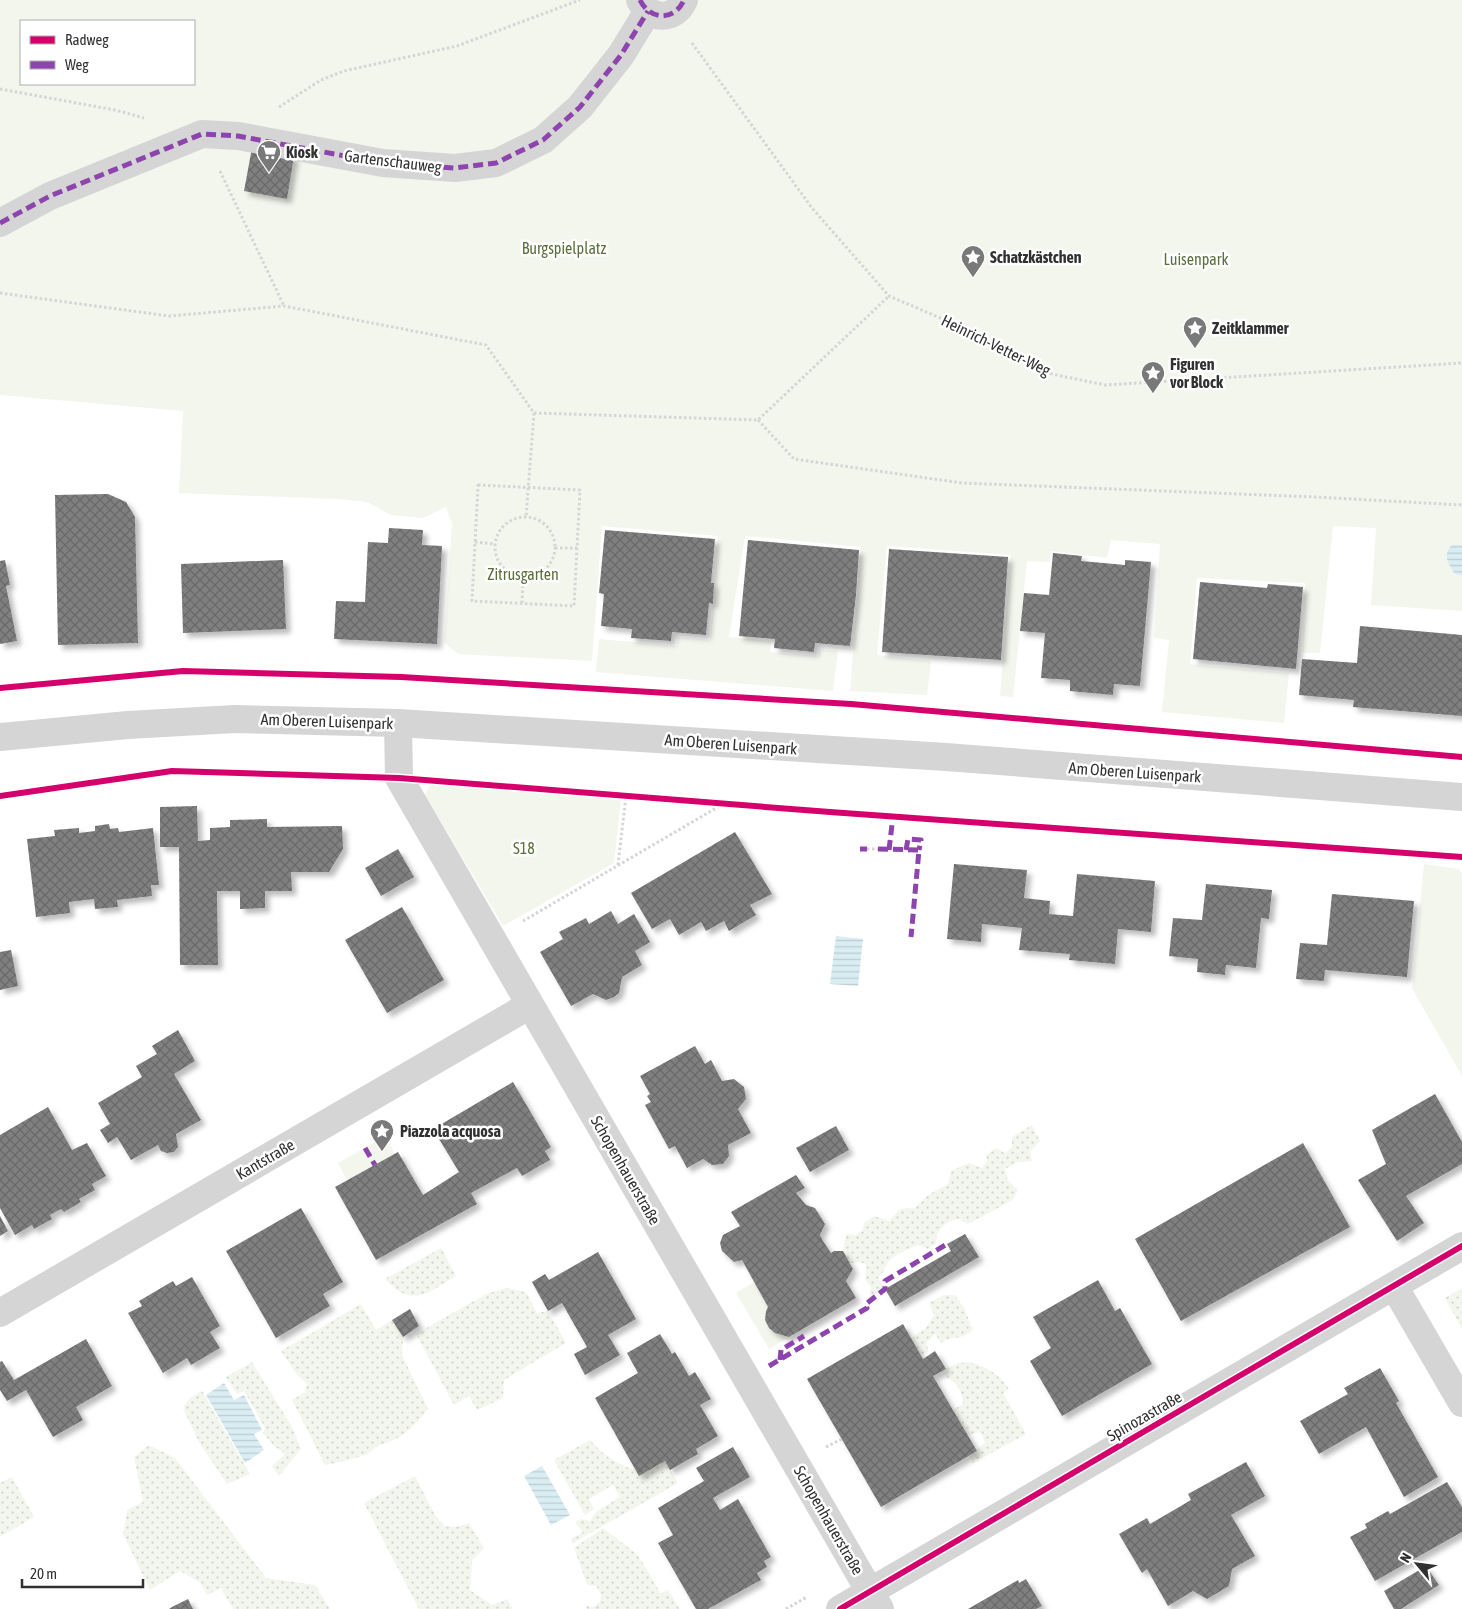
<svg xmlns="http://www.w3.org/2000/svg" width="1462" height="1609" font-family="'Asap Condensed',sans-serif">
  <style>
    .grass { fill: url(#grass-dots) }
    .green { fill: #f3f6ed; fill-rule: evenodd }
    .water { fill: url(#water-rules) }
    .building { fill: url(#building-cross-hatch); filter: url(#shadow) }
    .lines { fill: none; stroke-linecap: round; stroke-linejoin: round }
    .path { stroke: #d5d5d5; stroke-width: 3; stroke-dasharray: 2.5 2.5; stroke-linecap: butt }
    .pedestrian { stroke: #d5d5d5; stroke-width: 28 }
    .minor { stroke: #d5d5d5; stroke-width: 28 }
    .quiet { stroke: #8e44ad; stroke-width: 5; stroke-dasharray: 10 5; stroke-linecap: butt }
    .cycleway-casing { stroke: #fff; stroke-width: 9 }
    .cycleway { stroke: #d6006c; stroke-width: 6 }
    .labels { text-anchor: middle; stroke-width: 5; stroke-linejoin: round; paint-order: stroke }
    .poi-label { font-size: 16px; font-weight: bold; fill: #313131; stroke: #fff; text-anchor: start }
    .street-label { font-size: 16px; fill: #313131; stroke: #fff }
    .park-label { font-size: 16px; fill: #5b6f3c; stroke: #fff }
  </style>
  <defs>
    <pattern id="grass-dots" width="8" height="8" patternUnits="userSpaceOnUse" patternTransform="scale(1.25)"><rect width="8" height="8" fill="#f3f6ed"/><path d="M2 2h.1M6 6h.1" fill="none" stroke="#d1d3cc" stroke-width="1.8" stroke-linecap="round"/></pattern>
    <pattern id="water-rules" width="6" height="5" patternUnits="userSpaceOnUse" patternTransform="scale(1.25)"><rect width="6" height="5" fill="#daedf3"/><path d="M0 2.5h6" fill="none" stroke="#bcccd1"/></pattern>
    <pattern id="building-cross-hatch" width="8" height="8" patternUnits="userSpaceOnUse" patternTransform="scale(1.25)"><rect width="8" height="8" fill="#808080"/><path d="M0 0l8 8M0 8l8-8" fill="none" stroke="#696969"/></pattern>
    <filter id="shadow"><feDropShadow dx="4.5" dy="4.5" stdDeviation="2.5" flood-color="#0004"/></filter>
  </defs>
  <rect width="100%" height="100%" fill="#fff"/>
  <!-- grass -->
  <g class="grass">
    <path d="M1032 1125 1040 1141 1030 1152 1032 1161 1018 1162 1005 1169 1008 1181 1018 1190 1013 1200 968 1224 958 1219C944 1223 937 1228 936 1244L927 1249 918 1245C908 1249 897 1253 889 1261 884 1266 885 1273 878 1277L885 1289 869 1299 871 1287C864 1280 865 1275 867 1265L860 1262 850 1263 843 1251 846 1234 856 1235 863 1230 864 1223 874 1216 889 1221 900 1209 915 1208 928 1195 948 1184 951 1171 969 1163 982 1168 987 1161 986 1155 996 1148 1005 1153 1012 1147V1137Z"/>
    <path d="M441 1248 456 1276C427 1293 413 1309 385 1279Z"/>
    <polygon points="506,1288 526,1292 537,1313 548,1311 566,1343 504,1380 503,1398 477,1410 469,1396 454,1405 416,1334 486,1294"/>
    <polygon points="1462,1288 1462,1329 1445,1298"/>
    <path d="M944 1295H955L964 1308 973 1330C961 1341 953 1335 941 1343L935 1334 927 1342 928 1352 921 1356 911 1338 926 1328 934 1315 929 1303Z"/>
    <path d="M361 1304 376 1330 392 1320 403 1337 402 1355 428 1409C414 1427 402 1439 380 1445 375 1447 371 1452 367 1454 353 1460 340 1462 325 1465L292 1400 304 1393 307 1384 296 1373 281 1351Z"/>
    <polygon points="252,1362 292,1427 301,1449 279,1476 272,1466 285,1454 274,1446 263,1433 265,1428 244,1391 237,1394 226,1377"/>
    <path d="M969 1362C985 1366 1000 1374 1009 1389L1003 1393 1026 1434 973 1463 969 1456 985 1443 981 1432 967 1435 953 1410 963 1404C962 1391 958 1383 946 1377V1369L958 1363Z"/>
    <polygon points="202,1391 250,1474 227,1484 199,1442 183,1408 190,1398"/>
    <path d="M590 1440C604 1456 616 1464 636 1470L639 1475 665 1461 678 1483 573 1543 571 1539 583 1532 575 1522 581 1519 590 1521 596 1512 620 1497 613 1485 589 1499 594 1509 585 1515 554 1460Z"/>
    <polygon points="149,1445 175,1458 266,1578 315,1585 330,1609 233,1609 221,1588 207,1595 201,1583 180,1571 150,1590 123,1534 127,1510 143,1502 134,1457"/>
    <polygon points="415,1476 436,1517 445,1526 456,1527 469,1523 484,1548 472,1560 470,1590 492,1605 507,1599 513,1609 419,1609 364,1503"/>
    <polygon points="12,1477 34,1517 0,1537 0,1483"/>
    <polygon points="603,1528 638,1555 661,1594 668,1590 680,1609 587,1609 585,1605 593,1607 600,1602 601,1594 596,1586 587,1585 574,1548"/>
  </g>
  <!-- green -->
  <g class="green">
    <path d="M0 0H1462V611L1371 605 1376 528 1333 526 1320 653H1302L1305 583 1197 578 1190 664 1289 673 1284 723 1162 712 1169 640 1154 638 1160 544 1111 540 1107 558 1051 551 1050 562 1027 561 1013 697 1000 696 1011 555 887 546 877 655 931 661 927 695 850 691 861 547 745 536 729 637 771 641 770 652 818 656 819 649 838 651 833 691 596 672 599 639 677 646V637L710 640 718 536 602 526 592 661 458 654 444 642 452 524 446 507 423 518 391 515 367 502 338 499 179 493 183 411 0 395ZM21 21H194V84H21Z"/>
    <polygon points="430,784 621,799 614,863 503,926 425,795"/>
    <polygon points="1424,864 1459,869 1462,874 1462,1076 1412,988"/>
    <polygon points="385,1136 395,1154 347,1180 338,1163"/>
    <polygon points="754,1282 768,1307 766,1311 765,1320 775,1333 789,1337 769,1349 736,1293"/>
  </g>
  <!-- water -->
  <g class="water">
    <path d="M1452 545H1462V576L1454 573C1448 562 1442 555 1452 545Z"/>
    <polygon points="836,936 863,939 858,986 830,984"/>
    <polygon points="224,1383 234,1400 244,1395 262,1430 254,1434 264,1450 245,1463 206,1395"/>
    <polygon points="542,1466 570,1515 551,1525 524,1476"/>
  </g>
  <!-- building -->
  <g class="building">
    <polygon points="252,148 294,156 287,199 244,191"/>
    <polygon points="108,494 126,502 135,517 138,643 58,645 55,495"/>
    <polygon points="389,528 423,530 422,545 442,546 437,644 334,639 336,601 365,602 368,542 388,543"/>
    <polygon points="605,530 715,539 711,583 714,583 713,604 709,603 706,635 672,632 671,641 631,638 632,629 601,626 604,594 599,593"/>
    <polygon points="748,540 859,550 856,595 850,646 815,643 814,652 774,648 775,639 739,636"/>
    <polygon points="889,549 1008,557 1001,660 882,652"/>
    <polygon points="1053,553 1082,556 1081,561 1125,565 1125,560 1151,562 1140,686 1114,684 1113,695 1070,691 1070,680 1041,678 1045,633 1020,631 1024,593 1049,595"/>
    <polygon points="5,560 10,585 6,586 17,641 0,644 0,561"/>
    <polygon points="283,560 286,629 183,633 181,564"/>
    <polygon points="1200,582 1267,588 1268,584 1303,587 1296,669 1193,659"/>
    <polygon points="1360,626 1462,635 1462,716 1353,707 1354,700 1299,695 1302,659 1357,663"/>
    <polygon points="197,806 198,841 210,840 210,828 230,827 230,820 267,819 267,827 342,826 343,849 329,872 291,872 292,891 265,891 265,908 240,909 240,891 217,891 218,965 180,965 179,847 160,847 160,807"/>
    <polygon points="109,824 110,829 118,828 119,832 153,828 159,885 151,885 152,896 117,900 118,907 95,909 94,899 69,902 70,913 36,917 27,839 55,836 54,830 79,828 79,833 95,831 95,826"/>
    <polygon points="735,832 772,894 750,905 756,915 729,931 724,921 706,931 701,922 679,935 670,919 652,929 631,893"/>
    <polygon points="398,849 414,877 381,896 365,868"/>
    <polygon points="954,864 1027,870 1024,898 1050,901 1049,914 1073,916 1077,874 1155,881 1151,932 1118,929 1115,964 1069,960 1070,954 1019,950 1022,928 982,924 981,942 947,939"/>
    <polygon points="1206,884 1272,890 1269,919 1261,918 1256,968 1226,965 1225,975 1197,972 1198,959 1169,956 1173,918 1202,920"/>
    <polygon points="1332,894 1414,901 1407,977 1325,970 1324,981 1296,979 1300,943 1327,945"/>
    <polygon points="402,907 444,980 387,1013 345,940"/>
    <polygon points="611,911 618,924 634,914 650,942 635,951 642,965 622,977 619,993 614,997 606,1000 593,994 571,1006 540,952 563,939 559,932 586,918 589,924"/>
    <polygon points="11,950 18,986 0,990 0,952"/>
    <polygon points="178,1030 195,1061 174,1074 201,1120 176,1134 178,1147 174,1152 167,1153 161,1151 158,1145 131,1160 117,1137 108,1143 100,1130 110,1124 98,1103 142,1077 136,1066 157,1054 152,1046"/>
    <polygon points="695,1046 705,1064 711,1060 722,1081 734,1079 744,1087 746,1099 738,1109 751,1133 728,1145 729,1156 723,1164 712,1165 703,1159 687,1168 675,1146 669,1149 645,1105 651,1102 647,1096 650,1094 640,1076"/>
    <polygon points="513,1082 551,1147 545,1151 550,1160 522,1176 517,1168 471,1193 477,1204 376,1260 335,1187 398,1152 423,1195 459,1172 433,1129"/>
    <polygon points="1435,1094 1462,1142 1462,1164 1406,1196 1424,1223 1397,1241 1358,1180 1386,1164 1372,1130"/>
    <polygon points="48,1107 72,1150 87,1143 106,1176 92,1184 95,1190 79,1199 81,1202 64,1212 61,1209 50,1215 52,1219 34,1229 32,1225 15,1235 0,1208 0,1135"/>
    <polygon points="836,1126 849,1150 810,1172 796,1148"/>
    <polygon points="1303,1143 1350,1227 1181,1321 1135,1239"/>
    <polygon points="796,1175 805,1188 796,1193 806,1205 815,1208 825,1224 820,1235 823,1241 831,1253 834,1251 843,1251 853,1269 846,1281 856,1298 789,1337 775,1333 769,1328 765,1320 766,1311 768,1307 742,1260 734,1262 722,1251 720,1243 723,1235 740,1226 731,1212"/>
    <polygon points="301,1208 343,1282 323,1294 330,1306 276,1338 226,1251"/>
    <polygon points="0,1216 8,1231 0,1236"/>
    <polygon points="965,1234 979,1257 895,1306 885,1289 951,1251 947,1244"/>
    <polygon points="598,1252 636,1319 608,1335 620,1355 585,1375 574,1354 587,1347 562,1303 548,1311 532,1282 545,1274 549,1280"/>
    <polygon points="192,1277 220,1326 210,1332 220,1348 191,1365 187,1358 163,1373 128,1313 142,1306 139,1301 173,1281 176,1286"/>
    <polygon points="1098,1280 1115,1311 1120,1308 1152,1364 1062,1416 1030,1361 1051,1348 1033,1317"/>
    <polygon points="410,1309 419,1326 403,1337 392,1320"/>
    <polygon points="903,1324 923,1359 935,1351 946,1369 933,1376 977,1451 881,1507 807,1379"/>
    <polygon points="660,1334 672,1354 675,1352 689,1376 695,1372 711,1399 700,1405 718,1436 696,1449 698,1454 670,1470 665,1461 639,1476 595,1398 638,1373 627,1353"/>
    <polygon points="86,1339 112,1386 76,1407 83,1420 53,1437 26,1390 7,1401 0,1390 0,1362 2,1361 14,1380"/>
    <polygon points="1380,1368 1399,1401 1396,1403 1438,1477 1404,1497 1366,1427 1319,1454 1300,1421 1348,1394 1344,1388"/>
    <polygon points="733,1447 750,1477 713,1498 720,1510 738,1499 771,1557 764,1561 767,1567 757,1573 761,1580 708,1609 696,1609 658,1543 673,1535 658,1508 704,1481 696,1468"/>
    <polygon points="1246,1462 1265,1496 1231,1515 1255,1556 1232,1569 1229,1586 1207,1599 1193,1591 1168,1606 1147,1569 1142,1573 1119,1534 1147,1518 1150,1524 1191,1500 1188,1494"/>
    <polygon points="1447,1482 1462,1507 1462,1532 1375,1581 1350,1537 1367,1528 1365,1524 1388,1511 1390,1514"/>
    <polygon points="1426,1566 1439,1585 1401,1609 1394,1609 1384,1591"/>
    <polygon points="1026,1579 1042,1606 1036,1609 968,1609 1018,1580 1019,1583"/>
    <polygon points="188,1599 193,1609 169,1609 172,1607"/>
  </g>
  <g class="lines">
    <!-- path -->
    <g class="path">
      <polyline points="692,43 812,208 889,296 973,332 1052,374 1105,385 1462,363"/>
      <polyline points="0,89 115,110 144,118"/>
      <polyline points="279,107 321,80 344,71 457,46 580,0"/>
      <polyline points="220,171 284,306"/>
      <polyline points="0,293 169,316 284,306 486,345 534,413 526,517"/>
      <polyline points="534,413 758,420 889,296"/>
      <polyline points="758,420 794,459 962,483 1315,497 1462,505"/>
      <polygon points="478,485 580,490 574,606 472,601"/>
      <circle cx="525" cy="547" r="30"/>
      <polyline points="475,542 495,544"/>
      <polyline points="555,548 577,548"/>
      <polyline points="522,603 523,577"/>
      <polyline points="867,849 878,849"/>
      <polyline points="618,865 626,796"/>
      <polyline points="523,921 723,804"/>
      <polyline points="826,1447 842,1439"/>
      <polyline points="786,1609 807,1597"/>
    </g>
    <!-- pedestrian -->
    <g class="pedestrian">
      <path d="M640 0C650 21 675 21 684 0"/>
      <polyline points="0,223 50,196 202,134 238,136 383,163 455,168 496,163 543,140 580,107 621,55 648,11"/>
    </g>
    <!-- minor -->
    <g class="minor">
      <polyline points="398,723 399,778 880,1609"/>
      <polyline points="0,737 128,725 235,719 398,723 946,757 1462,797"/>
      <polyline points="1394,1286 1462,1403"/>
      <polyline points="0,1313 530,1005"/>
      <polyline points="840,1609 1462,1246"/>
    </g>
    <!-- quiet -->
    <g class="quiet">
      <path d="M640 0C650 21 675 21 684 0"/>
      <polyline points="0,223 50,196 202,134 238,136 383,163 455,168 496,163 543,140 580,107 621,55 648,11"/>
      <polyline points="860,849 867,849"/>
      <polyline points="878,849 919,850 911,937"/>
      <polyline points="889,850 893,816"/>
      <polyline points="906,850 908,839 921,840 919,850"/>
      <polyline points="365,1148 375,1165"/>
      <polyline points="780,1360 781,1350 804,1336"/>
      <polyline points="769,1366 867,1308 866,1304 885,1289 885,1281 947,1244"/>
    </g>
    <!-- cycleway casing -->
    <g class="cycleway-casing">
      <g id="cycleway">
        <polyline points="0,688 183,671 401,677 851,704 1462,757"/>
        <polyline points="0,796 172,771 399,778 830,812 1462,857"/>
        <polyline points="840,1609 1462,1246"/>
      </g>
    </g>
    <!-- cycleway -->
    <use href="#cycleway" class="cycleway"/>
  </g>
  <!-- icons -->
  <defs>
    <g id="supermarket-pin" transform="scale(1.25)"><path d="M0 17L-7.5 6A9.5 9.5 0 1 1 7.5 6Z" fill="#797979" stroke="#fff"/><path d="M-6-5.5h2.5l.6 2H6L4.5 2H-2.5L-4.4-4H-6ZM-1.5 3.2a1.3 1.3 0 1 0 .1 0ZM3 3.2a1.3 1.3 0 1 0 .1 0Z" fill="#fff"/></g>
    <g id="sight-pin" transform="scale(1.25)"><path d="M0 17L-7.5 6A9.5 9.5 0 1 1 7.5 6Z" fill="#797979" stroke="#fff"/><path d="M0-6L1.8-2.2L6-1.7L2.9 1.2L3.7 5.4L0 3.3L-3.7 5.4L-2.9 1.2L-6-1.7L-1.8-2.2Z" fill="#fff"/></g>
  </defs>
  <g fill-rule="evenodd">
    <use href="#supermarket-pin" x="269" y="152"/>
    <use href="#sight-pin" x="973" y="257"/>
    <use href="#sight-pin" x="1195" y="328"/>
    <use href="#sight-pin" x="1153" y="373"/>
    <use href="#sight-pin" x="382" y="1131"/>
  </g>
  <g class="labels">
    <!-- poi labels -->
    <g class="poi-label">
      <text x="286" y="158">Kiosk</text>
      <text x="990" y="263">Schatzkästchen</text>
      <text x="1212" y="334">Zeitklammer</text>
      <text x="1170" y="370">Figuren<tspan x="1170" dy="18">vor Block</tspan></text>
      <text x="400" y="1137">Piazzola acquosa</text>
    </g>
    <!-- street labels -->
    <g class="street-label">
      <text transform="translate(393 161) rotate(7)" y="6">Gartenschauweg</text>
      <text transform="translate(996 345) rotate(26)" y="6">Heinrich-Vetter-Weg</text>
      <text transform="translate(327 721) rotate(2)" y="6">Am Oberen Luisenpark</text>
      <text transform="translate(731 744) rotate(4)" y="6">Am Oberen Luisenpark</text>
      <text transform="translate(1135 772) rotate(4)" y="6">Am Oberen Luisenpark</text>
      <text transform="translate(265 1159) rotate(-30)" y="6">Kantstraße</text>
      <text transform="translate(626 1170) rotate(60)" y="6">Schopenhauerstraße</text>
      <text transform="translate(1144 1416) rotate(-30)" y="6">Spinozastraße</text>
      <text transform="translate(829 1520) rotate(60)" y="6">Schopenhauerstraße</text>
    </g>
    <!-- park labels -->
    <g class="park-label">
      <text x="564" y="254">Burgspielplatz</text>
      <text x="1196" y="265">Luisenpark</text>
      <text x="523" y="580">Zitrusgarten</text>
      <text x="524" y="854">S18</text>
    </g>
  </g>
  <!-- legend -->
  <rect x="20" y="20" width="175" height="65" fill="#ffffff" stroke="#adadad"/>
  <rect x="30" y="36" width="25" height="8" fill="#d6006c" stroke="#adadad"/>
  <text x="65" y="45" font-size="15" fill="#313131">Radweg</text>
  <rect x="30" y="61" width="25" height="8" fill="#8e44ad" stroke="#adadad"/>
  <text x="65" y="70" font-size="15" fill="#313131">Weg</text>
  <!-- north arrow -->
  <g transform="translate(1417 1564) rotate(299)" stroke="#ffffff" stroke-width="4" paint-order="stroke">
  <path d="M0-4L9 19L0 12L-9 19Z" fill="#313131"/>
  <text y="-8" font-size="14" font-weight="bold" text-anchor="middle" fill="#313131">N</text>
  </g>
  <!-- scale -->
  <path d="M22 1579v8h121v-8" fill="none" stroke="#313131" stroke-width="2.5"/>
  <text x="30" y="1579" font-size="15" fill="#313131" stroke="#ffffff" stroke-width="4" paint-order="stroke">20 m</text>
</svg>
